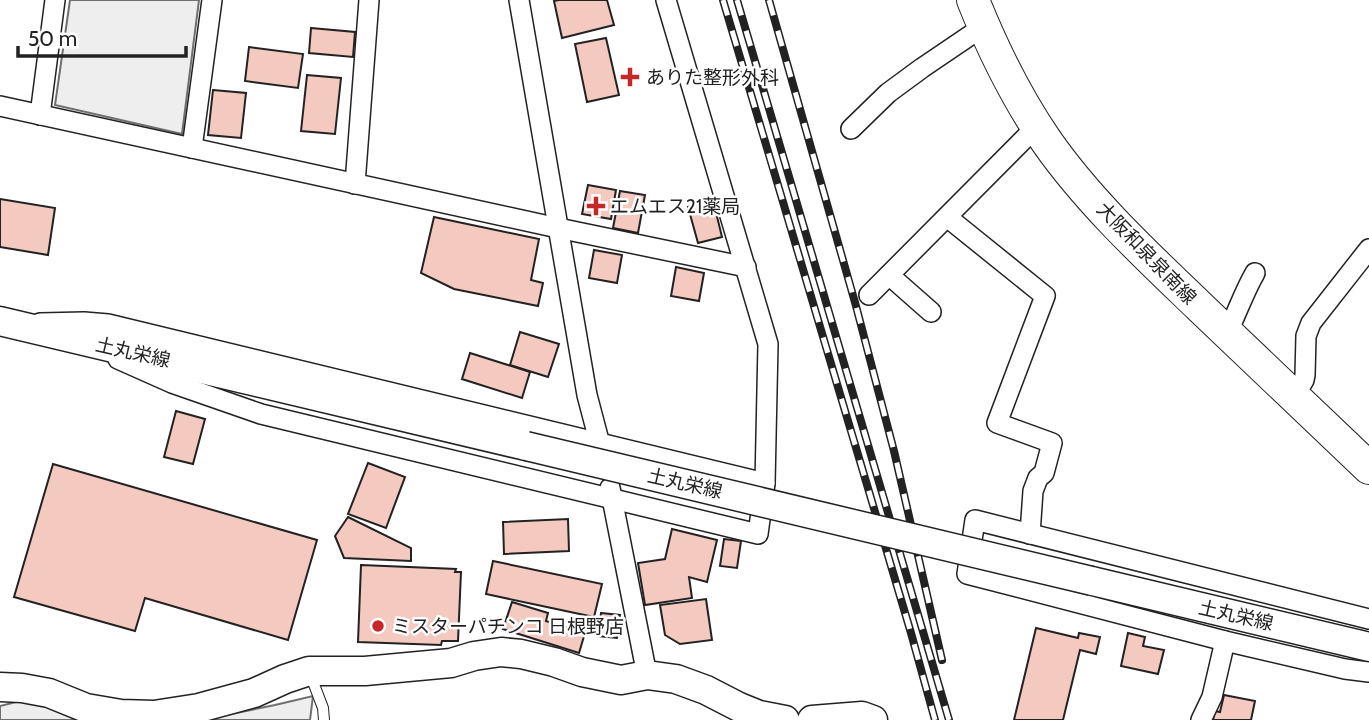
<svg xmlns="http://www.w3.org/2000/svg" width="1369" height="720" font-family="Cabin,'Noto Sans JP',sans-serif">
  <style>
    .green { fill: #eee; stroke: #6f6f6f; stroke-width: 2 }
    .building { fill: #f3c9c0; stroke: #222; stroke-width: 2 }
    .lines { fill: none; stroke-linecap: round; stroke-linejoin: round }
    .lane-casing { stroke: #222; stroke-width: 12 }
    .street-casing { stroke: #222; stroke-width: 22 }
    .secondary-casing { stroke: #222; stroke-width: 31 }
    .primary-casing { stroke: #222; stroke-width: 34 }
    .lane { stroke: #fff; stroke-width: 10 }
    .street { stroke: #fff; stroke-width: 19 }
    .secondary { stroke: #fff; stroke-width: 28 }
    .primary { stroke: #fff; stroke-width: 32 }
    .rail-casing { stroke: #222; stroke-width: 8 }
    .rail { stroke: #fff; stroke-width: 5; stroke-dasharray: 16; stroke-linecap: butt }
    .secondary-bridge-casing { stroke: #222; stroke-width: 31; stroke-linecap: butt }
    .secondary-bridge { stroke: #fff; stroke-width: 28 }
    .poi-dot { fill: #c62828; stroke: #fff; stroke-width: 2.5 }
    .labels { text-anchor: middle; stroke-width: 5; stroke-linejoin: round; paint-order: stroke }
    .poi-label { font-size: 19px; fill: #222; stroke: #fff; text-anchor: start }
    .street-label { font-size: 19px; fill: #222; stroke: #fff }
  </style>
  <rect width="100%" height="100%" fill="#fff"/>
  <!-- green -->
  <g class="green">
    <polygon points="70,0 199,0 182,134 55,105"/>
    <polygon points="313,696 310,720 202,720 275,705"/>
    <polygon points="32,698 85,720 0,720 0,706"/>
  </g>
  <!-- building -->
  <g class="building">
    <polygon points="559,0 607,0 614,25 562,38 554,1"/>
    <polygon points="311,28 355,32 353,57 309,53"/>
    <polygon points="606,38 619,95 587,102 575,44"/>
    <polygon points="249,47 303,54 298,88 245,81"/>
    <polygon points="307,75 341,78 335,134 301,131"/>
    <polygon points="213,90 246,93 241,138 208,135"/>
    <polygon points="588,185 616,190 611,219 582,214"/>
    <polygon points="620,191 645,195 638,233 613,228"/>
    <polygon points="0,199 55,208 48,255 0,247"/>
    <polygon points="713,200 722,237 698,243 688,207"/>
    <polygon points="434,217 539,239 531,280 543,283 538,306 454,289 421,273"/>
    <polygon points="594,250 622,255 617,283 589,278"/>
    <polygon points="676,267 704,273 699,301 671,296"/>
    <polygon points="520,332 559,344 548,377 510,365"/>
    <polygon points="470,353 530,372 522,398 462,379"/>
    <polygon points="176,411 205,419 193,464 164,457"/>
    <polygon points="368,463 405,477 386,528 348,514"/>
    <polygon points="53,464 317,540 288,640 145,598 135,631 14,597"/>
    <polygon points="348,517 411,548 411,561 344,558 335,536"/>
    <polygon points="568,519 569,551 504,554 503,522"/>
    <polygon points="672,529 717,540 707,582 689,577 692,598 645,605 638,563 665,559"/>
    <polygon points="724,539 741,541 737,568 720,566"/>
    <polygon points="493,561 602,584 594,617 486,594"/>
    <polygon points="361,565 456,569 455,572 461,572 458,641 442,641 441,645 358,642"/>
    <polygon points="706,599 712,640 680,644 665,635 660,605"/>
    <polygon points="512,602 548,613 546,621 585,633 579,653 503,629"/>
    <polygon points="601,613 620,615 617,638 598,636"/>
    <polygon points="1036,628 1078,638 1079,633 1100,637 1096,654 1080,650 1063,720 1014,720"/>
    <polygon points="1128,633 1145,637 1143,646 1164,650 1158,674 1121,666"/>
    <polygon points="1224,695 1255,701 1251,720 1213,720 1215,711 1220,712"/>
  </g>
  <g class="lines">
    <!-- lane casing -->
    <g class="lane-casing">
      <polyline id="lane" points="310,674 323,708 324,720"/>
    </g>
    <!-- street casing -->
    <g class="street-casing">
      <g id="street">
        <polyline points="519,0 587,395 602,452"/>
        <polyline points="0,106 558,228 746,267"/>
        <polyline points="40,115 55,0"/>
        <polyline points="851,129 888,93 922,68 984,26"/>
        <polyline points="192,148 212,0"/>
        <polyline points="355,184 369,0"/>
        <polyline points="947,217 1045,296 997,423 1052,443 1044,473 1038,478 1033,491 1030,534"/>
        <polyline points="889,275 931,312"/>
        <polyline points="869,295 1037,126"/>
        <polyline points="40,323 84,322 108,324 765,483"/>
        <path d="M1227 333C1237 313 1244 292 1255 273"/>
        <polyline points="118,359 172,383 261,414 758,534 765,483 768,344 666,0"/>
        <polyline points="1294,397 1304,380 1305,375 1306,336 1311,323 1369,249"/>
        <polyline points="610,488 647,675"/>
        <polyline points="1369,619 975,520 967,574 1225,641 1345,669 1369,672"/>
        <polyline points="1201,720 1212,697 1225,641"/>
      </g>
    </g>
    <!-- secondary casing -->
    <g class="secondary-casing">
      <g id="secondary">
        <polyline points="0,321 526,446"/>
        <polyline points="1092,581 1369,647"/>
        <polyline points="0,687 22,688 49,693 86,708 121,714 154,715 199,708 254,693 285,679 309,671 365,671 451,663 474,656 501,652 521,654 554,662 582,672 621,680 647,675 676,679 706,690 739,707 759,715 785,720"/>
        <polyline points="812,720 862,716 873,720"/>
      </g>
    </g>
    <!-- primary casing -->
    <g class="primary-casing">
      <path id="primary" d="M973 0C993 50 1016 97 1047 142 1089 202 1146 255 1199 306 1256 360 1312 414 1369 468"/>
    </g>
    <!-- lane -->
    <use href="#lane" class="lane"/>
    <!-- street -->
    <use href="#street" class="street"/>
    <!-- secondary -->
    <use href="#secondary" class="secondary"/>
    <!-- primary -->
    <use href="#primary" class="primary"/>
    <!-- rail casing -->
    <g class="rail-casing">
      <g id="rail">
        <polyline points="723,0 911,633 935,720"/>
        <polyline points="737,0 949,720"/>
        <polyline points="769,0 856,306 894,451 942,660"/>
      </g>
    </g>
    <!-- rail -->
    <use href="#rail" class="rail"/>
    <!-- secondary-bridge casing -->
    <g class="secondary-bridge-casing">
      <polyline id="secondary-bridge" points="526,446 1092,581"/>
    </g>
    <!-- secondary-bridge -->
    <use href="#secondary-bridge" class="secondary-bridge"/>
  </g>
  <!-- markers -->
  <g class="poi-dot">
    <path d="M626.5 66.5h7v7h7v7h-7v7h-7v-7h-7v-7h7z"/>
    <path d="M592.5 195.5h7v7h7v7h-7v7h-7v-7h-7v-7h7z"/>
    <circle cx="378" cy="626" r="7"/>
  </g>
  <g class="labels">
    <!-- poi labels -->
    <g class="poi-label">
      <text x="646" y="84">ありた整形外科</text>
      <text x="610" y="213">エムエス21薬局</text>
      <text x="392" y="633">ミスターパチンコ 日根野店</text>
    </g>
    <!-- street labels -->
    <g class="street-label">
      <text transform="translate(1147 253) rotate(46)" y="7">大阪和泉泉南線</text>
      <text transform="translate(133 352) rotate(13)" y="7">土丸栄線</text>
      <text transform="translate(685 483) rotate(13)" y="7">土丸栄線</text>
      <text transform="translate(1236 615) rotate(13)" y="7">土丸栄線</text>
    </g>
  </g>
  <!-- scale -->
  <path d="M18 46v10h168v-10" fill="none" stroke="#222222" stroke-width="3.5"/>
  <text x="28" y="46" font-size="21" fill="#222222" stroke="#ffffff" stroke-width="5" paint-order="stroke">50 m</text>
</svg>
